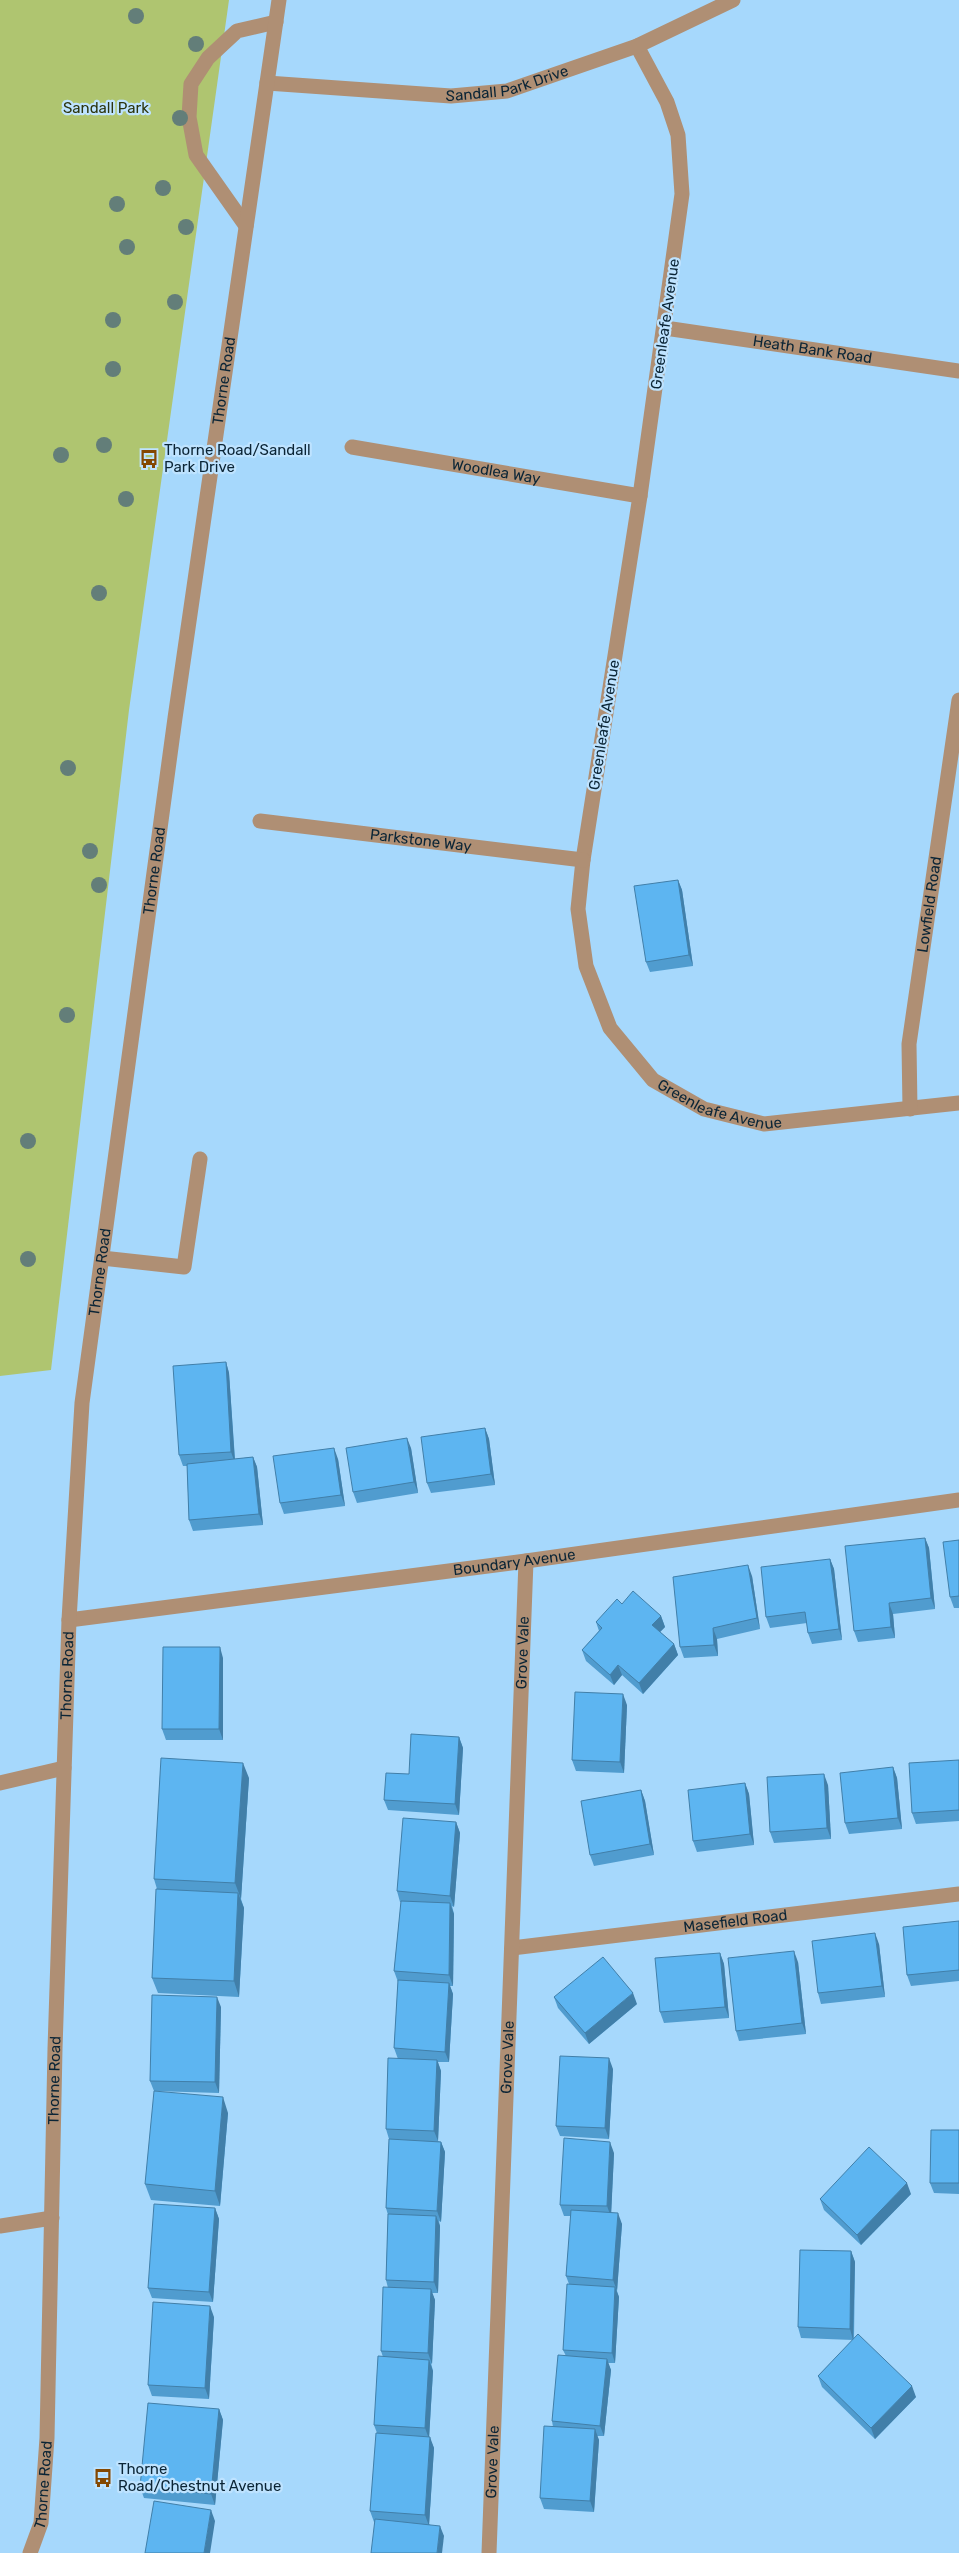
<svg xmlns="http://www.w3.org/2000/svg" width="959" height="2553" font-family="Rubik,sans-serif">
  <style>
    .green { fill: #afc570 }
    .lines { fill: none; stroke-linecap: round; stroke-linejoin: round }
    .minor { stroke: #af8f74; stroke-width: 15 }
    .tree { fill: #637e79 }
    .wall { fill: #509ccf }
    .shaded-wall { fill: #417fa9 }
    .building { fill: #5db5f1; stroke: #417fa9 }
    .labels { text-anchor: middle; stroke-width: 4.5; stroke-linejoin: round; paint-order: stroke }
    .street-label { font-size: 15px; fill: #0b2536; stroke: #bee3ff }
    .park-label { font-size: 15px; fill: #2c350e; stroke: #bee3ff }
    .poi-label { font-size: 15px; fill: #0b2536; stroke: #bee3ff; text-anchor: start }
  </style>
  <rect width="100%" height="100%" fill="#a6d8fc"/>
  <!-- green -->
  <polygon class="green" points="0,0 229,0 129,710 51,1370 0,1376"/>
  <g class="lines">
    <!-- minor -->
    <g class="minor">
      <path id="s1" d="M637 46 667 102 678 135 682 194 640 496 583 860 578 909 586 966 610 1028 653 1080 704 1109 764 1124 959 1103"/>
      <path id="s2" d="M267 83 451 96 507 91 637 46 733 0"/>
      <polyline points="246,226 196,155 189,117 191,84 208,58 237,31 276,22"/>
      <path id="s3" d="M665 328 959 371"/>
      <path id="s4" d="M352 447 640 496"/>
      <path id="s5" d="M260 821 583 860"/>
      <path id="s6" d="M910 1109 909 1044 959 700"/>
      <polyline points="102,1258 184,1267 200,1159"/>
      <path id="s7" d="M69 1620 526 1561 959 1500"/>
      <polyline points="0,1783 64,1768"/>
      <path id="s8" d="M512 1948 959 1894"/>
      <polyline points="0,2226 52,2218"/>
      <path id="s9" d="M30 2553 41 2523 47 2438 55 2049 69 1620 82 1403 175 718 279 0"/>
      <path id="s10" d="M489 2553 526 1561"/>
    </g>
  </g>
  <!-- trees -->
  <g class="tree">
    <circle cx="136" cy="16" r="8"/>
    <circle cx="196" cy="44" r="8"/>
    <circle cx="180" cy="118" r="8"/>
    <circle cx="163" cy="188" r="8"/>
    <circle cx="117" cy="204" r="8"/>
    <circle cx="186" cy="227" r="8"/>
    <circle cx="127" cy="247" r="8"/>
    <circle cx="175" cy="302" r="8"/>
    <circle cx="113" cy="320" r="8"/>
    <circle cx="113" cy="369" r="8"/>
    <circle cx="104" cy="445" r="8"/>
    <circle cx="61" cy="455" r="8"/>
    <circle cx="126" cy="499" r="8"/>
    <circle cx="99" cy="593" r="8"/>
    <circle cx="68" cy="768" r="8"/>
    <circle cx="90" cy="851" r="8"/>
    <circle cx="99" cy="885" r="8"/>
    <circle cx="67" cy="1015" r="8"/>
    <circle cx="28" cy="1141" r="8"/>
    <circle cx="28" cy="1259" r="8"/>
  </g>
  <!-- wall -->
  <g class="wall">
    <polygon points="678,880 682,890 693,966 650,972 646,962"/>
    <polygon points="226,1362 229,1373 235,1459 253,1457 257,1467 263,1525 193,1531 189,1520 187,1466 183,1466 179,1455"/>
    <polygon points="485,1428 489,1439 495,1485 431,1493 427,1483"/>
    <polygon points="411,1448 418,1493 357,1503 353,1492"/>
    <polygon points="338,1459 345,1506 284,1514 280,1503"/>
    <polygon points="925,1538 929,1548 935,1609 893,1614 895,1638 858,1642 854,1631"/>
    <polygon points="959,1540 959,1608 954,1608 950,1597"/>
    <polygon points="830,1559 834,1569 842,1640 812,1644 808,1633 807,1623 770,1628 766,1617"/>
    <polygon points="752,1576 760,1629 717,1639 718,1656 684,1658 680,1647"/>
    <polygon points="622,1604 661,1616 665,1627 660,1632 674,1644 678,1655 643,1694 622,1675 614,1685 586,1661 582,1650 599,1631 596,1622"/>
    <polygon points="223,1658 223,1740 166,1740 162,1729"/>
    <polygon points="627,1705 624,1773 576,1771 572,1760"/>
    <polygon points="459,1737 463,1748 459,1815 388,1810 384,1800 409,1774"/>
    <polygon points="959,1760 959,1821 916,1824 912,1813"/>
    <polygon points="893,1767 897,1778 902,1829 849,1834 845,1823"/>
    <polygon points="249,1778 241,1899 244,1908 239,1997 158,1993 152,1978 157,1889 154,1879"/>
    <polygon points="745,1783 749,1794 754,1845 697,1852 693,1841"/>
    <polygon points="828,1785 831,1839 774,1843 770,1832"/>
    <polygon points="641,1790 645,1801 654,1855 594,1866 590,1855"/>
    <polygon points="456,1822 460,1833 454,1907 452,1906 454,1914 453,1986 450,1986 453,1994 449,2062 438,2062 441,2071 438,2141 441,2142 445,2152 441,2222 439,2221 440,2226 438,2293 432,2293 435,2300 432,2364 431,2363 433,2371 429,2437 434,2448 429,2524 444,2536 374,2522 370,2511 377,2433 374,2425 383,2357 381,2351 388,2288 386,2280 388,2215 386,2208 389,2139 386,2129 398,2059 394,2048 398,1982 394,1971 401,1902 400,1902 397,1891"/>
    <polygon points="959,1921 959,1981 911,1986 907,1975"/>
    <polygon points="879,1944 885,1997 821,2004 818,1993"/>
    <polygon points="720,1953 724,1964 729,2018 664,2023 660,2012"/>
    <polygon points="798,1962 806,2034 739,2041 736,2031"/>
    <polygon points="554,1997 637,2004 589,2044 558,2008"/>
    <polygon points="221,2007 219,2093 154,2091 150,2081"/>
    <polygon points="613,2069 609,2139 560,2136 556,2126"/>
    <polygon points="228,2113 220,2206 151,2200 145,2184"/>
    <polygon points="959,2130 959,2194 934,2193 930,2183"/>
    <polygon points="614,2153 611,2213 622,2224 617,2291 619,2297 615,2363 608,2363 611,2370 604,2436 597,2436 599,2440 594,2512 544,2509 540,2498 553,2427 552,2421 566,2356 563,2350 569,2284 566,2276 571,2216 564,2216 560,2205"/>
    <polygon points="911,2194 861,2245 824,2210 820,2199"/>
    <polygon points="215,2208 219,2219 213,2302 152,2298 148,2288"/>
    <polygon points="851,2251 855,2262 854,2339 916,2397 875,2439 822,2387 818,2376 853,2340 801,2338 798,2327"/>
    <polygon points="214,2317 209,2399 152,2396 148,2385"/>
    <polygon points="219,2409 223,2420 215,2505 144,2498 140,2487"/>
  </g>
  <!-- shaded-wall -->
  <g class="shaded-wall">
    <polygon points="678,880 682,890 693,966 689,955"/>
    <polygon points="226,1362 229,1373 235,1463 231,1452"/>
    <polygon points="485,1428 489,1439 495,1485 491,1474"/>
    <polygon points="407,1438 411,1448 418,1493 414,1482"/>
    <polygon points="334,1448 338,1459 345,1506 341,1495"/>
    <polygon points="253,1457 257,1467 263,1525 259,1514"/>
    <polygon points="925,1538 929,1548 935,1609 931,1598"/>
    <polygon points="830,1559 834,1569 842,1640 839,1629"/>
    <polygon points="748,1565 752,1576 760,1629 757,1618"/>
    <polygon points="889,1603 893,1614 895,1638 891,1627"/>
    <polygon points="661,1616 665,1627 656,1636 652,1625"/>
    <polygon points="713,1628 717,1639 718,1656 714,1645"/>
    <polygon points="674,1644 678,1655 643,1694 639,1683"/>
    <polygon points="220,1647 223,1658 223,1740 219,1729"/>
    <polygon points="618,1665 622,1675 614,1685 610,1675"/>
    <polygon points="623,1694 627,1705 624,1773 620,1762"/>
    <polygon points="459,1737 463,1748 459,1815 455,1804"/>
    <polygon points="243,1763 249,1778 241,1899 235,1883"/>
    <polygon points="893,1767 897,1778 902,1829 898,1818"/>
    <polygon points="824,1774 828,1785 831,1839 827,1828"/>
    <polygon points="745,1783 749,1794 754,1845 750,1834"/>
    <polygon points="641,1790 645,1801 654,1855 650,1844"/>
    <polygon points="456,1822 460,1833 454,1907 450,1896"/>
    <polygon points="238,1893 244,1908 239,1997 234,1981"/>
    <polygon points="450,1903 454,1914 453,1986 449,1975"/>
    <polygon points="875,1933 879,1944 885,1997 882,1986"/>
    <polygon points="794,1951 798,1962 806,2034 802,2023"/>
    <polygon points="720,1953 724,1964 729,2018 725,2007"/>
    <polygon points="449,1983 453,1994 449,2062 445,2052"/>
    <polygon points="633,1993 637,2004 589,2044 585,2033"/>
    <polygon points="217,1997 221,2007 219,2093 215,2082"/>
    <polygon points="609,2058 613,2069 609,2139 605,2128"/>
    <polygon points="437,2060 441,2071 438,2141 434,2131"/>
    <polygon points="223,2097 228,2113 220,2206 215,2191"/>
    <polygon points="441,2142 445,2152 441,2222 437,2211"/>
    <polygon points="610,2142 614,2153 611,2217 607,2206"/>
    <polygon points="907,2183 911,2194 861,2245 857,2235"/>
    <polygon points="215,2208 219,2219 213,2302 209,2292"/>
    <polygon points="618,2213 622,2224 617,2291 613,2280"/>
    <polygon points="436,2216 440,2226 438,2293 434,2282"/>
    <polygon points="851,2251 855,2262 853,2340 850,2329"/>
    <polygon points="615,2287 619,2297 615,2363 612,2353"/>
    <polygon points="431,2289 435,2300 432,2364 428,2353"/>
    <polygon points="210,2306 214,2317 209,2399 205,2388"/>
    <polygon points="607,2359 611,2370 604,2436 600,2426"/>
    <polygon points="429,2360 433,2371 429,2439 425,2428"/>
    <polygon points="912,2386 916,2397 875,2439 871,2428"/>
    <polygon points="219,2409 223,2420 215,2505 211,2494"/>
    <polygon points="595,2429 599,2440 594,2512 590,2501"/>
    <polygon points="430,2437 434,2448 429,2526 425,2515"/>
    <polygon points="211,2510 215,2521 210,2553 204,2553"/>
    <polygon points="440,2526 444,2536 442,2553 437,2553"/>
  </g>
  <!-- building -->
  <g class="building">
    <polygon points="678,880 689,955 646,962 634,886"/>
    <polygon points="226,1362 231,1452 179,1455 173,1366"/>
    <polygon points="485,1428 491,1474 427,1483 421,1437"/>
    <polygon points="407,1438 414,1482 353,1492 346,1448"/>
    <polygon points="334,1448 341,1495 280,1503 273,1456"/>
    <polygon points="253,1457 259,1514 189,1520 187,1464"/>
    <polygon points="925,1538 931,1598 889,1603 891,1627 854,1631 845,1546"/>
    <polygon points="959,1540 959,1596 950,1597 943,1542"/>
    <polygon points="830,1559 839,1629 808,1633 805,1612 766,1617 761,1567"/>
    <polygon points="748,1565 757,1618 713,1628 714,1645 680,1647 673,1577"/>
    <polygon points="633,1591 661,1616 652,1625 674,1644 639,1683 618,1665 610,1675 582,1650 602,1628 596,1622 617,1599 622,1604"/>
    <polygon points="163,1647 220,1647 219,1729 162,1729"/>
    <polygon points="575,1692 623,1694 620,1762 572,1760"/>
    <polygon points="411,1734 459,1737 455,1804 384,1800 386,1773 409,1774"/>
    <polygon points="161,1758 243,1763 235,1883 154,1879"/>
    <polygon points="959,1760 959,1810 912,1813 909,1763"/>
    <polygon points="893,1767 898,1818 845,1823 840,1773"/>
    <polygon points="824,1774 827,1828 770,1832 767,1777"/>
    <polygon points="745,1783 750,1834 693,1841 688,1790"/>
    <polygon points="641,1790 650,1844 590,1855 581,1801"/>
    <polygon points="403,1818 456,1822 450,1896 397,1891"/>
    <polygon points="156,1889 238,1893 234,1981 152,1978"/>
    <polygon points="401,1901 450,1903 449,1975 394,1971"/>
    <polygon points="959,1921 959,1970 907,1975 903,1927"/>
    <polygon points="875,1933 882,1986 818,1993 812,1941"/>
    <polygon points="794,1951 802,2023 736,2031 728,1958"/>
    <polygon points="720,1953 725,2007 660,2012 655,1958"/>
    <polygon points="603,1957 633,1993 585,2033 554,1997"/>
    <polygon points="398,1980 449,1983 445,2052 394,2048"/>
    <polygon points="152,1995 217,1997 215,2082 150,2081"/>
    <polygon points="560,2056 609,2058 605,2128 556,2126"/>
    <polygon points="388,2058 437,2060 434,2131 386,2129"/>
    <polygon points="154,2091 223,2097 215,2191 145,2184"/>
    <polygon points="931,2130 959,2130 959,2183 930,2183"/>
    <polygon points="564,2138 610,2142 607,2206 560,2205"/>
    <polygon points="389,2139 441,2142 437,2211 386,2208"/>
    <polygon points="869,2147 907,2183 857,2235 820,2199"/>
    <polygon points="154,2204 215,2208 209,2292 148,2288"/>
    <polygon points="571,2210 618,2213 613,2280 566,2276"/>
    <polygon points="388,2214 436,2216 434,2282 386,2280"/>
    <polygon points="800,2250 851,2251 850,2329 798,2327"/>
    <polygon points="567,2284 615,2287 612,2353 563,2350"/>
    <polygon points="383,2287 431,2289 428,2353 381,2351"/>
    <polygon points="153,2302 210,2306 205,2388 148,2385"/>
    <polygon points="858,2334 912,2386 871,2428 818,2376"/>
    <polygon points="558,2355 607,2359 600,2426 552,2421"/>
    <polygon points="378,2356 429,2360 425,2428 374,2425"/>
    <polygon points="148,2403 219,2409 211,2494 140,2487"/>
    <polygon points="544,2426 595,2429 590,2501 540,2498"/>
    <polygon points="376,2433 430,2437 425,2515 370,2511"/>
    <polygon points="154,2501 211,2510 204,2553 145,2553"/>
    <polygon points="375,2519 440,2526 437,2553 371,2553"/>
  </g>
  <!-- icons -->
  <defs>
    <g id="bus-bare" transform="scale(1.5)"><path d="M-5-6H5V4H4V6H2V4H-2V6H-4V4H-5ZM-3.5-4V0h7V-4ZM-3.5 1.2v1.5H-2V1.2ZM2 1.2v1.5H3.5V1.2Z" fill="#844801" stroke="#bee3ff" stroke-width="2.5" paint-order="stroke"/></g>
  </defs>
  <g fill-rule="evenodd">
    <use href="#bus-bare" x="149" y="459"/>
    <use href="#bus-bare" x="103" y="2478"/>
  </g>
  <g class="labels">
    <!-- street labels -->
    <g class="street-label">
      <text dy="5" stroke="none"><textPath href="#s2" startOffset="242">Sandall Park Drive</textPath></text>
      <text transform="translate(665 324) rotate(-82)" y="5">Greenleafe Avenue</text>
      <text dy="5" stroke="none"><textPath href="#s3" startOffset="149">Heath Bank Road</textPath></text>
      <text dy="5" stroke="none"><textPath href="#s9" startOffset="2185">Thorne Road</textPath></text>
      <text dy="5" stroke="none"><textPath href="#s4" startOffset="146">Woodlea Way</textPath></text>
      <text transform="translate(604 725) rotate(-81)" y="5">Greenleafe Avenue</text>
      <text dy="5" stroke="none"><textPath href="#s5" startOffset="162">Parkstone Way</textPath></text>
      <text dy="5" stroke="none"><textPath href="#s9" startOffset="1690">Thorne Road</textPath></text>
      <text dy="5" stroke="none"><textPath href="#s6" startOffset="206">Lowfield Road</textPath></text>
      <text dy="5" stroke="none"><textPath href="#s1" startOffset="1144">Greenleafe Avenue</textPath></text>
      <text dy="5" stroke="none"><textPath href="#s9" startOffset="1285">Thorne Road</textPath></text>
      <text dy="5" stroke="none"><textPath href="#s7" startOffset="449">Boundary Avenue</textPath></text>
      <text dy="5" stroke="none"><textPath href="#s10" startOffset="901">Grove Vale</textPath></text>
      <text dy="5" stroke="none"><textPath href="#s9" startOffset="880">Thorne Road</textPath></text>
      <text dy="5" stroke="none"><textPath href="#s8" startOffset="225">Masefield Road</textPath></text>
      <text dy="5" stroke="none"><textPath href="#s10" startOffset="496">Grove Vale</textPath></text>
      <text dy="5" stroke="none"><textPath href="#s9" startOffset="475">Thorne Road</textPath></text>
      <text dy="5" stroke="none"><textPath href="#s10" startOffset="91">Grove Vale</textPath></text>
      <text dy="5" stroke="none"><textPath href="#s9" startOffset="70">Thorne Road</textPath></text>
    </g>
    <!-- park labels -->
    <g class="park-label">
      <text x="106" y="113">Sandall Park</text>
    </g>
    <!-- poi labels -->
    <g class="poi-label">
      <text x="164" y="455">Thorne Road/Sandall<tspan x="164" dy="17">Park Drive</tspan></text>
      <text x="118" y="2474">Thorne<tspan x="118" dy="17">Road/Chestnut Avenue</tspan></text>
    </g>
  </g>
</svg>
